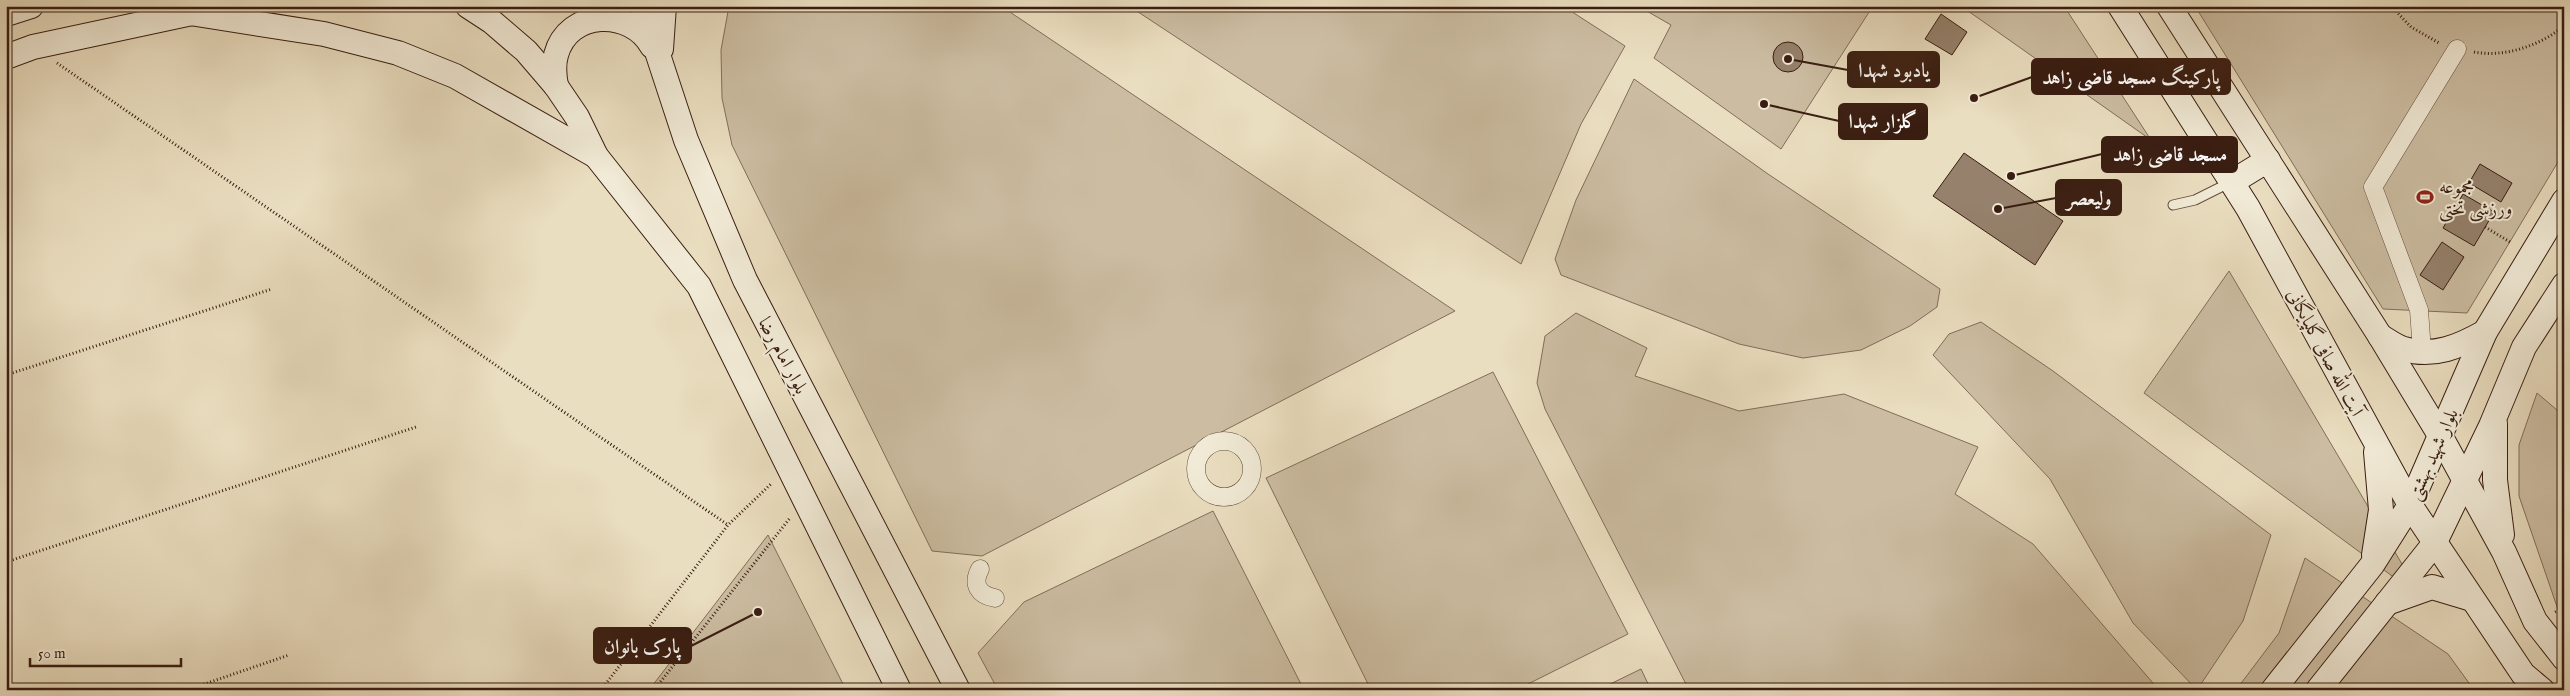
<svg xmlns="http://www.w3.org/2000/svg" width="2570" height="696" font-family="'IM FELL English',Amiri,serif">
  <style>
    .green { fill: #ccbda2; stroke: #826d5a }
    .building { fill: #95816c; stroke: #391d11 }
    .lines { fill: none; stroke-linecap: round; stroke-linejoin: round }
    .lane-casing { stroke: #654d3d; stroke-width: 11 }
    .street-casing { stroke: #654d3d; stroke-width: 19 }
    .secondary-casing { stroke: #391d11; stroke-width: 26 }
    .path { stroke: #391d11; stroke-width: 3; stroke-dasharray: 1 2.5; stroke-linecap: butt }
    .lane { stroke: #f1ead6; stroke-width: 9 }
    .street { stroke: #f1ead6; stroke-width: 18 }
    .secondary { stroke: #f1ead6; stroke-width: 24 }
    .labels { text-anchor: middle; stroke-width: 4; stroke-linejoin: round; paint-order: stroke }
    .poi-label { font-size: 19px; fill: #391d11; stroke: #f1ead6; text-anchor: start }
    .street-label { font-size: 19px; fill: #391d11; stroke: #f1ead6 }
    .leader { fill: none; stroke: #391d11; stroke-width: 2 }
    .callout-dot { fill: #391d11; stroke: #f1ead6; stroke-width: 2 }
    .callout { fill: #391d11; stroke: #391d11; stroke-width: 2 }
    .callout-label { font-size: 20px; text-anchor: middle; font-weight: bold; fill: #fff }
  </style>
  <rect width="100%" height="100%" fill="#eadec0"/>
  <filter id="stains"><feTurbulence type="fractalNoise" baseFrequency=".004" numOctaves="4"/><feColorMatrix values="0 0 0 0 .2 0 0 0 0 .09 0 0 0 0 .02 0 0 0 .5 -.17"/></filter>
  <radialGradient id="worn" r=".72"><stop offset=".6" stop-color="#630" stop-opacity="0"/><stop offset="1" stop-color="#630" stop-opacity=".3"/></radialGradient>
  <!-- green -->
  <g class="green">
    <polygon points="729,6 1001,6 1455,311 982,556 932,551 732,145 722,98 721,50"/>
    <polygon points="1129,6 1563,6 1625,46 1581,124 1521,264"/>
    <polygon points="1638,6 1873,6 1781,149 1654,58 1671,25"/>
    <polygon points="1961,6 2064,6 2151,140"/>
    <polygon points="2195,6 2564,6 2564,152 2467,313 2383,309"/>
    <polygon points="1634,79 1768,174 1940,289 1937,307 1910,326 1861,350 1803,358 1739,344 1561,275 1555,259 1576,200"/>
    <polygon points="2229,271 2422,598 2144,393"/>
    <polygon points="1576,313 1647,348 1635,376 1739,411 1844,394 1978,447 1955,494 2033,544 2159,690 1689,690 1545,409 1537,383 1545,336"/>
    <polygon points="1981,322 2053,371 2271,535 2243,621 2197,690 2133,623 2050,479 1933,355 1949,334"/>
    <polygon points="1493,372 1628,634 1516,690 1371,690 1266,478"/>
    <polygon points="2537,393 2564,416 2564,627 2519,496 2519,445"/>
    <polygon points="1213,511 1304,690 998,690 978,653 1024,602"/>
    <polygon points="768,535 846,690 649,690"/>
    <polygon points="2305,558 2448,654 2474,690 2236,690 2279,633"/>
    <polygon points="1641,669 1651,690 1598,690"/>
  </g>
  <!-- building -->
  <g class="building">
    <polygon points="1941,14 1967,32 1952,55 1925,39"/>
    <circle cx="1788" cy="57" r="15"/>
    <polygon points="1964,153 2063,221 2035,265 1933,196"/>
    <polygon points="2480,164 2512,183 2501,202 2469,183"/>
    <polygon points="2463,194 2494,212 2474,246 2443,228"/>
    <polygon points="2442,242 2464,257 2443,290 2420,275"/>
  </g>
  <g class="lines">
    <!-- lane casing -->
    <g class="lane-casing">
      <polyline id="lane" points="2173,205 2195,200 2231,182"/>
    </g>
    <!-- street casing -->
    <g class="street-casing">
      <g id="street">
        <polyline points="2422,351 2419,310 2373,187 2457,49"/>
        <circle cx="1224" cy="469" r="28"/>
        <path d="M980 569C972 584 978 595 995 598"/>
      </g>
    </g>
    <!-- secondary casing -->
    <g class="secondary-casing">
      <g id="secondary">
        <polyline points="468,6 491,21 526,51 556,86 577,117 596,156 699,286 899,690"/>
        <polyline points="642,6 686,140 745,280 958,690"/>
        <polyline points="2120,6 2248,208 2410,505 2523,674 2542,690"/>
        <polyline points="2169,6 2380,336 2441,437 2504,552 2535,621 2564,658"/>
        <polyline points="190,13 324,34 398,53 455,76 596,156"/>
        <polyline points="6,14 31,6"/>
        <polyline points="661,49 664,6"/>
        <polyline points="6,57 33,47 206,10"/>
        <path d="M556 86C554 75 553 65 556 55 568 9 631 8 652 46"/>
        <polyline points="2232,182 2268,160"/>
        <path d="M2380 336C2387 340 2396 347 2404 349 2434 358 2460 346 2485 332"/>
        <polyline points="2495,424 2495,480 2502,535"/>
        <polyline points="2374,555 2381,510 2376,452"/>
        <polyline points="2387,603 2432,587 2472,599"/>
        <polyline points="2273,690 2372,565 2410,505 2485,332 2564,201"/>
        <polyline points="2318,690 2434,544 2491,426 2524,347 2564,285"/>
      </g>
    </g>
    <!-- path -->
    <g class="path">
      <polyline points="2391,6 2411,27 2439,43"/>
      <path d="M2474 52C2505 58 2541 45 2564 26"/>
      <polyline points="57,63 728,525"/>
      <polyline points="2485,227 2510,242"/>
      <polyline points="6,375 272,289"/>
      <polyline points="6,562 416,427"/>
      <polyline points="2555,612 2564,608"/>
      <polyline points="187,690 289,655"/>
      <polyline points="601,690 728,525 772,483"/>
      <polyline points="654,690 790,518"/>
    </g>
    <!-- lane -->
    <use href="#lane" class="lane"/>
    <!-- street -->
    <use href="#street" class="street"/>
    <!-- secondary -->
    <use href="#secondary" class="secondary"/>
  </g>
  <!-- icons -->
  <defs>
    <g id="stadium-bare" transform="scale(1.35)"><path d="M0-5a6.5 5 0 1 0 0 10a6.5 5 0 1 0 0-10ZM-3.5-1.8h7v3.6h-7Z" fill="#8f2418" stroke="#f1ead6" stroke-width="2.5" paint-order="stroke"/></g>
  </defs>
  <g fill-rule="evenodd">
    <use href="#stadium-bare" x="2425" y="197"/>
  </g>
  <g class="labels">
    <!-- poi labels -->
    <g class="poi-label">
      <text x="2439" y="193">مجموعه<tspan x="2439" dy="22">ورزشی تختی</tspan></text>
    </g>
    <!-- street labels -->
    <g class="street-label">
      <text transform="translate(2326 352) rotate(62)" y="7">آیت الله صافی گلپایگانی</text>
      <text transform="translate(784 355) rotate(62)" y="7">بلوار امام رضا</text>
      <text transform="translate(2432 454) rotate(-66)" y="7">بلوار شهید بهشتی</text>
    </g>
  </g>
  <!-- callouts -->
  <path class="leader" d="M1788 59L1848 70M1974 98L2032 77M1764 104L1839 121M2011 176L2102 154M1998 209L2056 198M758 612L691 646"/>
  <g class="callout-dot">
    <circle cx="1788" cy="59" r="5"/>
    <circle cx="1974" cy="98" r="5"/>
    <circle cx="1764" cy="104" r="5"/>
    <circle cx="2011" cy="176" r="5"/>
    <circle cx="1998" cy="209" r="5"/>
    <circle cx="758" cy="612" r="5"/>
  </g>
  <g class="callout">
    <rect x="1848" y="52" width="91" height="35" rx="5"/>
    <rect x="2032" y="59" width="198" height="35" rx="5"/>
    <rect x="1839" y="104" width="88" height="35" rx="5"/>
    <rect x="2102" y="137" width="135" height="35" rx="5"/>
    <rect x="2056" y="180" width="65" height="35" rx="5"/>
    <rect x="594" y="628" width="97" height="35" rx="5"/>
  </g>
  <g class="callout-label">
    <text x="1894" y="77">یادبود شهدا</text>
    <text x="2131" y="84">پارکینگ مسجد قاضی زاهد</text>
    <text x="1883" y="128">گلزار شهدا</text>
    <text x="2170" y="161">مسجد قاضی زاهد</text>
    <text x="2089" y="205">ولیعصر</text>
    <text x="642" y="653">پارک بانوان</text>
  </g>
  <!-- margin -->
  <rect width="2570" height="696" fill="none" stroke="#eadec0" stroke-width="25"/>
  <rect x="8" y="8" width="2555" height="681" fill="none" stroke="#391d11" stroke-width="2.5"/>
  <rect x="12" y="12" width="2545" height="671" fill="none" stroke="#391d11"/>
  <!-- scale -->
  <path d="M30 658v8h151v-8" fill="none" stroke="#391d11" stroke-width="2.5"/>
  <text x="38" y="658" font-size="15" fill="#391d11" stroke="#f1ead6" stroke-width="4" paint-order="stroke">50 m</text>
  <rect width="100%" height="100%" filter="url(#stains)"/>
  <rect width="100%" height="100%" fill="url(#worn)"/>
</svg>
